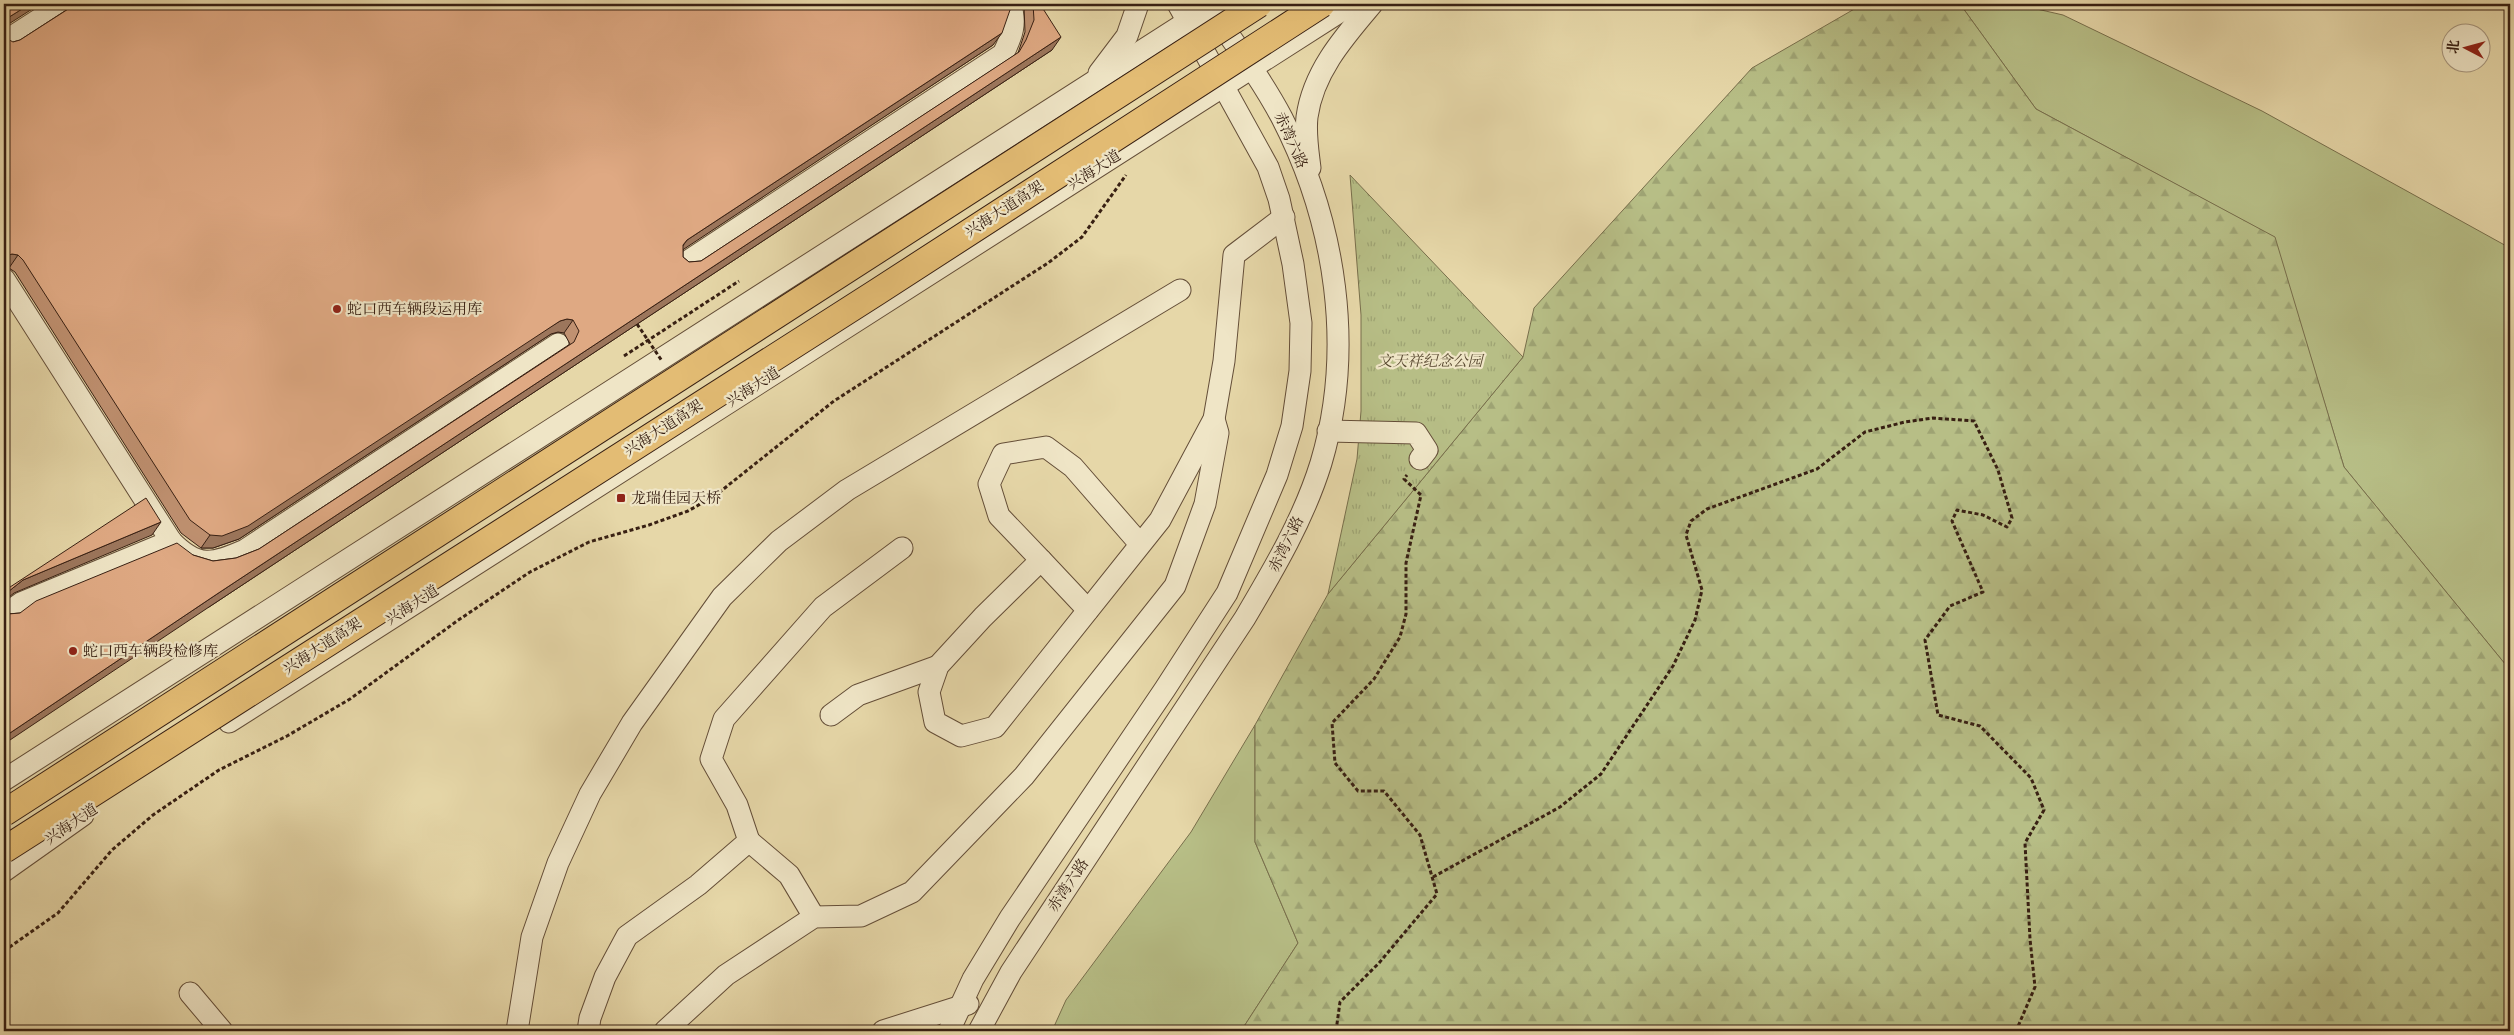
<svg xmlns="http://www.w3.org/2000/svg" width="2514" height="1035" font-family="'IM FELL Double Pica','Noto Serif SC',serif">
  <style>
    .grass { fill: #b7be86; stroke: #786f4c }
    .forest { fill: url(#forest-firs); stroke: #786f4c }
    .park { fill: url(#park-tufts); stroke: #786f4c }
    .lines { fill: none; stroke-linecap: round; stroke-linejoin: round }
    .minor-casing { stroke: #644e38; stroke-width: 23 }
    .path { stroke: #382013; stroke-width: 3; stroke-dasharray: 4 2.5; stroke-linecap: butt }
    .minor { stroke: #efe5c6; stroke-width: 21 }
    .major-bridge-casing { stroke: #382013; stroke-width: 28; stroke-linecap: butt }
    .path-bridge { stroke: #382013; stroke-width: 3; stroke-dasharray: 4 2.5; stroke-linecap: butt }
    .major-bridge { stroke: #e3bc74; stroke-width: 26 }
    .wall { fill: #c09171; stroke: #382013 }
    .shaded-wall { fill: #9c765c; stroke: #382013 }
    .building { fill: #dfa983; stroke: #382013 }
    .poi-dot { fill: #8f2418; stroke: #efe5c6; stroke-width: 2 }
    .labels { text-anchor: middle; stroke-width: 4.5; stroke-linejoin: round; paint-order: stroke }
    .street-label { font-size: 15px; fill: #382013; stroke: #efe5c6 }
    .poi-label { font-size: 15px; fill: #382013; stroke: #efe5c6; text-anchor: start }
    .park-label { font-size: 15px; font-style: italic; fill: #584830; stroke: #efe5c6 }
  </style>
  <defs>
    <pattern id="forest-firs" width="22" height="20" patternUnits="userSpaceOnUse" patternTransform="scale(1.25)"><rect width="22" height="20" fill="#b7be86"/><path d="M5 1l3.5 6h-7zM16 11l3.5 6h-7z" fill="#9ea373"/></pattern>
    <pattern id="park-tufts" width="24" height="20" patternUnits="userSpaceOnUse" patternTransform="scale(1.25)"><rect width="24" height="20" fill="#b7be86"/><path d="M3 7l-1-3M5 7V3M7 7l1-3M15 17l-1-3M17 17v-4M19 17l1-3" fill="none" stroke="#9ea373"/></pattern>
  </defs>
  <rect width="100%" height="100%" fill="#e6d7a8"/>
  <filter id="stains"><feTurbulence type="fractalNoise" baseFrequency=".004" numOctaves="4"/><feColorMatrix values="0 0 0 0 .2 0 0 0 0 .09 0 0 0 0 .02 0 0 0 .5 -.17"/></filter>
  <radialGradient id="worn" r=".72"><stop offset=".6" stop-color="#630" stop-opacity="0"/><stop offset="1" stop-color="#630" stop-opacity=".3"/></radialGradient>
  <!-- grass -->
  <g class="grass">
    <polygon points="1960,4 2015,4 2063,15 2262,111 2510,248 2510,670 2344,467 2274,237 2036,109"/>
    <polygon points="1255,725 1255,842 1298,943 1241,1031 1052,1031 1066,1000 1191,832"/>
  </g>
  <!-- forest -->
  <polygon class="forest" points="1863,4 1960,4 2036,109 2275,237 2344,467 2510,670 2510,1031 1241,1031 1298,943 1255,842 1255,725 1328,594 1523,357 1534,308 1752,68"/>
  <!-- park -->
  <polygon class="park" points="1350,175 1523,357 1328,594 1357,459 1361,411 1361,315"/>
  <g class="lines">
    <!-- minor casing -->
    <g class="minor-casing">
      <g id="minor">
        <polyline points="4,42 63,4"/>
        <polyline points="1099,73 1127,36 1138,4"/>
        <path d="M1310 168C1308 151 1305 134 1307 117 1313 72 1344 37 1372 4"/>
        <path d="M685 263 1003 54C1012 36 1017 23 1010 4"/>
        <path d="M4 279 171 541C198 569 213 564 245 550L558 344"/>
        <polyline points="1328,431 1416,433 1427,450 1420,459"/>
        <polyline points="1140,544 1073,467 1046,447 1003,454 989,484 999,516 1041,560 983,617 938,666 929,692 935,722 961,736 995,727 1160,520 1214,419 1224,361 1234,255 1284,217"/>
        <polyline points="1041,560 1088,610"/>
        <polyline points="4,615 21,603 171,541"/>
        <polyline points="831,715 858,695 938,666"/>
        <polyline points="229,722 1352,4"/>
        <polyline points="4,780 1215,4"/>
        <polyline points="749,841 789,875 814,917"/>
        <polyline points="4,871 83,815"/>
        <polyline points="190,993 222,1031"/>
        <polyline points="517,1031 532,937 558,863 590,794 632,723 722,597 779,541 847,490 1180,290"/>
        <polyline points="588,1031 590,1018 605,977 627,936 698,885 749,841 737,805 711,759 724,719 823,607 902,548"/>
        <polyline points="665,1031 726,975 814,917 861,916 912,892 1024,776 1175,586 1205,504 1218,433 1214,419"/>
        <polyline points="883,1031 968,1004"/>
        <polyline points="949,1031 973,979 1010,918 1165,689 1227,593 1277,475 1292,426 1300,371 1301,323 1293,264 1279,199 1268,167 1178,4"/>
        <path d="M979 1031 1011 972 1245 618C1274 569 1304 518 1321 463 1355 349 1336 223 1282 118 1263 82 1238 48 1214 14"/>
      </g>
    </g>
    <!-- path -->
    <g class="path">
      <polyline points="624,356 739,281"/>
      <polyline points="1433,877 1560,807 1601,774 1673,666 1695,620 1702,590 1686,535 1691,521 1707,509 1817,469 1865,432 1905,422 1933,418 1974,421 1998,470 2012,518 2007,527 1983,515 1957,510 1952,521 1983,592 1950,606 1925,640 1938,715 1980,726 2031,778 2044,810 2025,843 2030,939 2035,987 2016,1031"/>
      <polyline points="4,951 58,913 112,850 153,815 219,770 287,736 350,699 457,621 530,572 589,542 649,525 688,511 716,495 834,401 1048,263 1082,237 1126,175"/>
      <polyline points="1336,1031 1340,1002 1379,963 1437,894 1420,835 1384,791 1358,791 1335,763 1332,723 1374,679 1400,637 1406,614 1406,563 1421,495 1404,479 1407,475"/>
    </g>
    <!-- minor -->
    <use href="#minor" class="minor"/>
    <!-- major-bridge casing -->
    <g class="major-bridge-casing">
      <g id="major-bridge">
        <polyline points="4,813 1259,4"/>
        <polyline points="4,850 877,292 1322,4"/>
      </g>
    </g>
    <!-- path-bridge -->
    <polyline class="path-bridge" points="637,324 662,361"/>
    <!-- major-bridge -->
    <use href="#major-bridge" class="major-bridge"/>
  </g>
  <!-- wall -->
  <polygon class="wall" points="74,4 1009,4 993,45 683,249 683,257 689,262 701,261 1018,53 1025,32 1024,6 1025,4 1040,4 1052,50 209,607 8,614 20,613 193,555 213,561 236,558 259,549 570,344 564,333 558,332 551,334 239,539 213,548 201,548 181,533 15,272 9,268 13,42 20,40 74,5"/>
  <!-- shaded-wall -->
  <g class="shaded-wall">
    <polygon points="30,4 40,4 4,27 4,22 6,19"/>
    <polygon points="1002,33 993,45 678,253 687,240"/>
    <polygon points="1061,37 1052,50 209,607 4,744 4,737 217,594"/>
    <polygon points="12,254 18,255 9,268 4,267 4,259 6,256"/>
    <polygon points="567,319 573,320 564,333 558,332 551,334 239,539 213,548 201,548 210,535 560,321"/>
    <polygon points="161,522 152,535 14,593 4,601 4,595 23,580"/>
  </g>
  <!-- building -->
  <g class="building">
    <polygon points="4,4 30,4 6,19 4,23"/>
    <polygon points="76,4 1009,4 1010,10 1002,33 687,240 683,245 683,257 689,262 701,261 1019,52 1026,40 1034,20 1033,4 1040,4 1061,37 217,594 4,737 4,610 8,614 20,613 36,601 177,543 193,555 213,561 236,558 259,549 574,342 579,331 573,320 567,319 560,321 248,526 222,536 210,535 190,520 23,260 18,255 12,254 6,256 4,259 4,37 13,42 20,40"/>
    <polygon points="146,498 161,522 23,580 4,595 4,591"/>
  </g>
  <!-- markers -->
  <g class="poi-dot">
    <circle cx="337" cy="309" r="5"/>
    <rect x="616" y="493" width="10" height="10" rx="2.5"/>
    <circle cx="73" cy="651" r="5"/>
  </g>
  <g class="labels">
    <!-- street labels -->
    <g class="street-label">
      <text transform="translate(1291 140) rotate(66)" y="5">赤湾六路</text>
      <text transform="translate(1094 170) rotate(-33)" y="5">兴海大道</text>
      <text transform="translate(1004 209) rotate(-33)" y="5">兴海大道高架</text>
      <text transform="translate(753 387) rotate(-33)" y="5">兴海大道</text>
      <text transform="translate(663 428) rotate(-33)" y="5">兴海大道高架</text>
      <text transform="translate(1286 544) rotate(-64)" y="5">赤湾六路</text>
      <text transform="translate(412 605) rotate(-33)" y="5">兴海大道</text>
      <text transform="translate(322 646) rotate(-33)" y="5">兴海大道高架</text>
      <text transform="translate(71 824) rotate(-34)" y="5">兴海大道</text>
      <text transform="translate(1068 885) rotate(-56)" y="5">赤湾六路</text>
    </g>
    <!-- poi labels -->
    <g class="poi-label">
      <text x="347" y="314">蛇口西车辆段运用库</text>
      <text x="631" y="503">龙瑞佳园天桥</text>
      <text x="83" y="656">蛇口西车辆段检修库</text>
    </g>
    <!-- park labels -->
    <g class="park-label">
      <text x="1430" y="366">文天祥纪念公园</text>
    </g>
  </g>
  <!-- margin -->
  <rect width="2514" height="1035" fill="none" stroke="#e6d7a8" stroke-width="20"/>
  <rect x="5" y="5" width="2504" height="1025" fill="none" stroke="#382013" stroke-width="2.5"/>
  <rect x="10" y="10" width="2494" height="1015" fill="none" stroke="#382013"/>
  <!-- north arrow -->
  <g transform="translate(2466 48) rotate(276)"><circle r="24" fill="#efe5c6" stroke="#a6967e"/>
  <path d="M0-4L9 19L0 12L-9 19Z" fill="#8f2418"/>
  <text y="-8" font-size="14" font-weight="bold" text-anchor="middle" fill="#382013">北</text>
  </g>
  <rect width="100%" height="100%" filter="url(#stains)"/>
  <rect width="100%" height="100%" fill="url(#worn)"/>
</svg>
